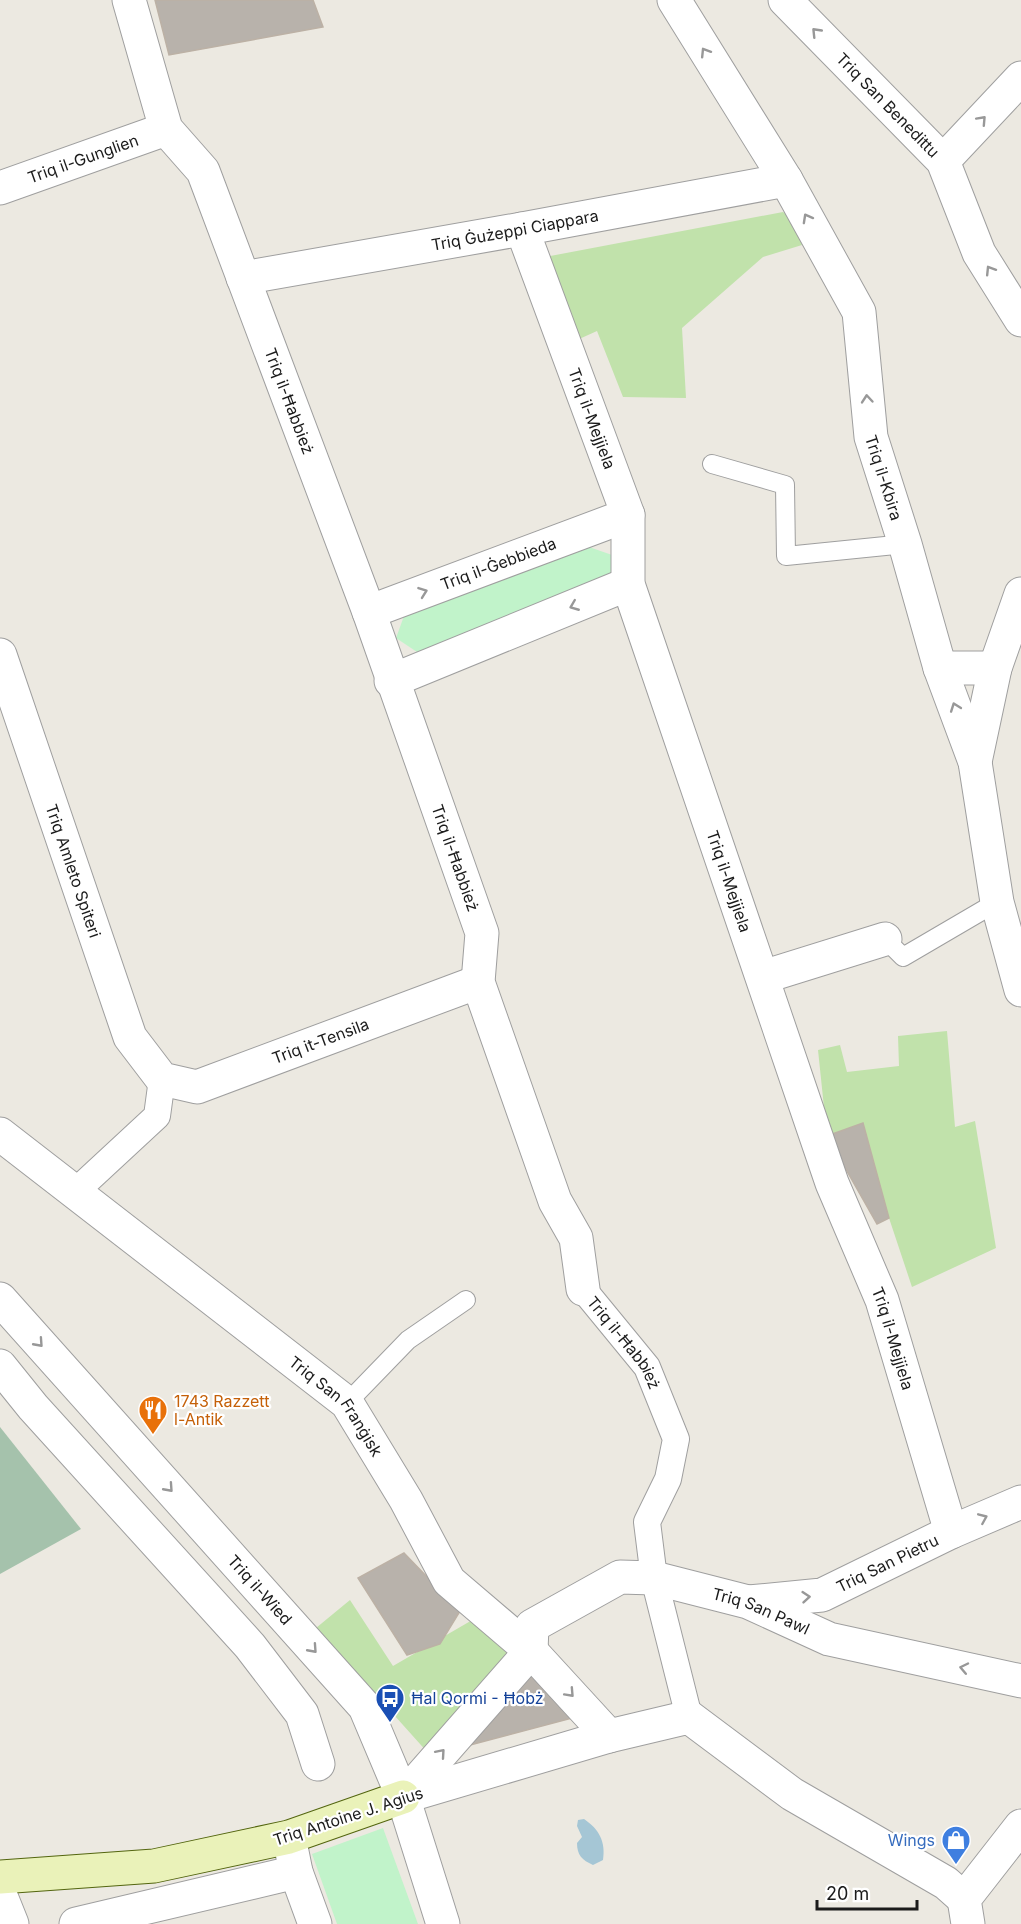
<svg xmlns="http://www.w3.org/2000/svg" width="1021" height="1924" font-family="Inter,sans-serif">
  <style>
    .grass { fill: #c1e2ab }
    .cemetery { fill: #a5c2ac }
    .park { fill: #c1f3ca }
    .water { fill: #a5c6d5 }
    .building { fill: #b8b2ab; stroke: #bcb1a5; stroke-width: 1.5 }
    .lines { fill: none; stroke-linecap: round; stroke-linejoin: round }
    .service-casing { stroke: #9f9f9f; stroke-width: 20 }
    .pedestrian-casing { stroke: #9f9f9f; stroke-width: 28 }
    .minor-casing { stroke: #9f9f9f; stroke-width: 35 }
    .tertiary-casing { stroke: #9f9f9f; stroke-width: 35 }
    .secondary-casing { stroke: #53650f; stroke-width: 35 }
    .service { stroke: #fff; stroke-width: 18 }
    .pedestrian { stroke: #fff; stroke-width: 26 }
    .minor { stroke: #fff; stroke-width: 33 }
    .tertiary { stroke: #fff; stroke-width: 33 }
    .secondary { stroke: #eaf2b9; stroke-width: 33 }
    .oneway { stroke: #989898 }
    .labels { text-anchor: middle; stroke-width: 4.5; stroke-linejoin: round; paint-order: stroke }
    .street-label { font-size: 16px; fill: #1b1b1b; stroke: #fff }
    .food-label { font-size: 16px; fill: #c56008; stroke: #fff; text-anchor: start }
    .transit-label { font-size: 16px; fill: #164399; stroke: #fff; text-anchor: start }
    .shop-label { font-size: 16px; fill: #366cbe; stroke: #fff; text-anchor: end }
  </style>
  <rect width="100%" height="100%" fill="#ece9e1"/>
  <!-- grass -->
  <g class="grass">
    <polygon points="783,212 793,219 802,245 763,257 682,328 686,398 623,397 597,331 577,340 545,257"/>
    <polygon points="947,1031 955,1127 975,1121 996,1248 912,1287 889,1218 863,1124 827,1136 818,1050 840,1045 847,1072 899,1066 898,1036"/>
    <polygon points="350,1600 393,1666 474,1619 517,1656 429,1754 316,1628"/>
  </g>
  <!-- cemetery -->
  <polygon class="cemetery" points="0,1427 81,1529 0,1574"/>
  <!-- park -->
  <g class="park">
    <polygon points="589,547 615,556 613,575 420,654 396,638 404,616"/>
    <polygon points="383,1828 418,1924 337,1924 312,1854"/>
  </g>
  <!-- water -->
  <path class="water" d="M584 1819C599 1829 606 1842 603 1860L593 1865C582 1860 577 1855 577 1843L582 1837 577 1826 578 1820Z"/>
  <!-- building -->
  <g class="building">
    <polygon points="155,0 313,0 323,27 169,55"/>
    <polygon points="863,1123 889,1218 877,1224 827,1136"/>
    <polygon points="404,1553 460,1611 440,1644 407,1655 358,1578"/>
    <polygon points="522,1667 580,1716 459,1748"/>
  </g>
  <g class="lines">
    <!-- service casing -->
    <g class="service-casing">
      <g id="service">
        <polyline points="712,464 785,485 786,556 905,544"/>
        <polyline points="885,939 903,957 997,902"/>
        <polyline points="347,1403 408,1340 466,1300"/>
      </g>
    </g>
    <!-- pedestrian casing -->
    <g class="pedestrian-casing">
      <g id="pedestrian">
        <polyline points="75,1192 157,1116 162,1079"/>
        <path id="s1" d="M583 1289 647 1367 676 1439 668 1479 647 1522 654 1578 689 1717"/>
      </g>
    </g>
    <!-- minor casing -->
    <g class="minor-casing">
      <g id="minor">
        <path id="s2" d="M129 0 166 129 203 171 369 612 482 933 478 982 555 1201 576 1238 583 1289"/>
        <path id="s3" d="M674 0 786 180 859 312 871 437 905 544 940 668 975 762 997 902 1021 990"/>
        <path id="s4" d="M785 0 943 161 979 253 1021 320"/>
        <polyline points="943,161 1021,78"/>
        <path id="s5" d="M0 188 166 129"/>
        <path id="s6" d="M522 229 628 515V584L832 1183 882 1300 951 1532"/>
        <path id="s7" d="M243 278 522 229 786 180"/>
        <path id="s8" d="M369 612 628 515"/>
        <path id="s9" d="M0 655 130 1037 162 1079 197 1087 478 982"/>
        <polyline points="940,668 995,668"/>
        <polyline points="391,681 628,584"/>
        <polyline points="975,762 995,668 1021,594"/>
        <polyline points="763,977 885,939"/>
        <path id="s10" d="M0 1134 347 1403 406 1500 449 1581 531 1651 609 1736"/>
        <path id="s11" d="M0 1299 365 1707 403 1797"/>
        <polyline points="0,1366 33,1407 250,1646 302,1714 318,1764"/>
        <path id="s12" d="M749 1602 822 1595 951 1532 1021 1502"/>
        <path id="s13" d="M531 1651 532 1626 620 1577 654 1578 748 1602 829 1639 1021 1681"/>
        <polyline points="403,1797 609,1736 689,1717 792,1794 946,1883 964,1899"/>
        <polyline points="403,1797 531,1651"/>
        <polyline points="292,1852 296,1872 315,1924"/>
        <polyline points="0,1894 12,1924"/>
        <polyline points="76,1924 296,1872"/>
        <polyline points="968,1924 964,1899 1021,1826"/>
      </g>
    </g>
    <!-- tertiary casing -->
    <g class="tertiary-casing">
      <polyline id="tertiary" points="403,1797 443,1924"/>
    </g>
    <!-- secondary casing -->
    <g class="secondary-casing">
      <polyline id="secondary" points="0,1877 154,1866 289,1837 403,1797"/>
    </g>
    <!-- service -->
    <use href="#service" class="service"/>
    <!-- pedestrian -->
    <use href="#pedestrian" class="pedestrian"/>
    <!-- minor -->
    <use href="#minor" class="minor"/>
    <!-- tertiary -->
    <use href="#tertiary" class="tertiary"/>
    <!-- secondary -->
    <use href="#secondary" class="secondary"/>
  </g>
  <!-- one-way arrows -->
  <defs><path id="oneway-chevron" d="M-2-3.5L2.5 0L-2 3.5" fill="none" stroke-width="1.6" stroke-linecap="round" stroke-linejoin="round" transform="scale(1.5)"/></defs>
  <g class="oneway">
    <use href="#oneway-chevron" transform="translate(816 32) rotate(-134)"/>
    <use href="#oneway-chevron" transform="translate(705 52) rotate(-122)"/>
    <use href="#oneway-chevron" transform="translate(982 120) rotate(-47)"/>
    <use href="#oneway-chevron" transform="translate(807 218) rotate(-119)"/>
    <use href="#oneway-chevron" transform="translate(990 270) rotate(-122)"/>
    <use href="#oneway-chevron" transform="translate(867 399) rotate(-95)"/>
    <use href="#oneway-chevron" transform="translate(423 592) rotate(-20)"/>
    <use href="#oneway-chevron" transform="translate(574 606) rotate(158)"/>
    <use href="#oneway-chevron" transform="translate(955 707) rotate(-110)"/>
    <use href="#oneway-chevron" transform="translate(39 1343) rotate(48)"/>
    <use href="#oneway-chevron" transform="translate(169 1488) rotate(48)"/>
    <use href="#oneway-chevron" transform="translate(983 1518) rotate(-23)"/>
    <use href="#oneway-chevron" transform="translate(806 1597) rotate(-5)"/>
    <use href="#oneway-chevron" transform="translate(313 1649) rotate(48)"/>
    <use href="#oneway-chevron" transform="translate(964 1668) rotate(-168)"/>
    <use href="#oneway-chevron" transform="translate(570 1693) rotate(47)"/>
    <use href="#oneway-chevron" transform="translate(441 1753) rotate(-49)"/>
  </g>
  <!-- icons -->
  <defs>
    <g id="restaurant-pin" transform="scale(1.5)"><path d="M0 17L-7.5 6A9.5 9.5 0 1 1 7.5 6Z" fill="#e8710a" stroke="#fff"/><path d="M-5-6h1v4h1v-4h1v4h1v-4h1v5L-1.5 .5V6h-2V.5L-5-1ZM5-6V6H3V1.5H1.5Q1.5-4 5-6Z" fill="#fff"/></g>
    <g id="bus-pin" transform="scale(1.5)"><path d="M0 17L-7.5 6A9.5 9.5 0 1 1 7.5 6Z" fill="#1a4fb4" stroke="#fff"/><path d="M-5-6H5V4H4V6H2V4H-2V6H-4V4H-5ZM-3.5-4V0h7V-4ZM-3.5 1.2v1.5H-2V1.2ZM2 1.2v1.5H3.5V1.2Z" fill="#fff"/></g>
    <g id="shop-pin" transform="scale(1.5)"><path d="M0 17L-7.5 6A9.5 9.5 0 1 1 7.5 6Z" fill="#3f7fe0" stroke="#fff"/><path d="M-5-2.5h2.3a2.7 3.5 0 0 1 5.4 0H5L5.5 6h-11ZM-1.5-2.5h3a1.5 2.3 0 0 0-3 0Z" fill="#fff"/></g>
  </defs>
  <g fill-rule="evenodd">
    <use href="#restaurant-pin" x="153" y="1410"/>
    <use href="#bus-pin" x="390" y="1698"/>
    <use href="#shop-pin" x="956" y="1840"/>
  </g>
  <g class="labels">
    <!-- street labels -->
    <g class="street-label">
      <text dy="6" stroke="none"><textPath href="#s4" startOffset="147">Triq San Benedittu</textPath></text>
      <text dy="6" stroke="none"><textPath href="#s5" startOffset="88">Triq il-Gunglien</textPath></text>
      <text dy="6" stroke="none"><textPath href="#s7" startOffset="276">Triq Ġużeppi Ciappara</textPath></text>
      <text dy="6" stroke="none"><textPath href="#s2" startOffset="436">Triq il-Ħabbież</textPath></text>
      <text dy="6" stroke="none"><textPath href="#s6" startOffset="202">Triq il-Mejjiela</textPath></text>
      <text dy="6" stroke="none"><textPath href="#s3" startOffset="531">Triq il-Kbira</textPath></text>
      <text dy="6" stroke="none"><textPath href="#s8" startOffset="138">Triq il-Ġebbieda</textPath></text>
      <text dy="6" stroke="none"><textPath href="#s2" startOffset="922">Triq il-Ħabbież</textPath></text>
      <text dy="6" stroke="none"><textPath href="#s9" startOffset="228">Triq Amleto Spiteri</textPath></text>
      <text dy="6" stroke="none"><textPath href="#s6" startOffset="688">Triq il-Mejjiela</textPath></text>
      <text dy="6" stroke="none"><textPath href="#s9" startOffset="624">Triq it-Tensila</textPath></text>
      <text dy="6" stroke="none"><textPath href="#s6" startOffset="1174">Triq il-Mejjiela</textPath></text>
      <text dy="6" stroke="none"><textPath href="#s1" startOffset="68">Triq il-Ħabbież</textPath></text>
      <text dy="6" stroke="none"><textPath href="#s10" startOffset="434">Triq San Franġisk</textPath></text>
      <text dy="6" stroke="none"><textPath href="#s12" startOffset="146">Triq San Pietru</textPath></text>
      <text dy="6" stroke="none"><textPath href="#s11" startOffset="390">Triq il-Wied</textPath></text>
      <text dy="6" stroke="none"><textPath href="#s13" startOffset="272">Triq San Pawl</textPath></text>
      <text transform="translate(348 1816) rotate(-18)" y="6">Triq Antoine J. Agius</text>
    </g>
    <!-- food labels -->
    <g class="food-label">
      <text x="174" y="1407">1743 Razzett<tspan x="174" dy="18">l-Antik</tspan></text>
    </g>
    <!-- transit labels -->
    <g class="transit-label">
      <text x="411" y="1704">Ħal Qormi - Ħobż</text>
    </g>
    <!-- shop labels -->
    <g class="shop-label">
      <text x="935" y="1846">Wings</text>
    </g>
  </g>
  <!-- scale -->
  <path d="M817 1900v9h100v-9" fill="none" stroke="#1b1b1b" stroke-width="3"/>
  <text x="826" y="1900" font-size="18" fill="#1b1b1b" stroke="#ffffff" stroke-width="4.5" paint-order="stroke">20 m</text>
</svg>
